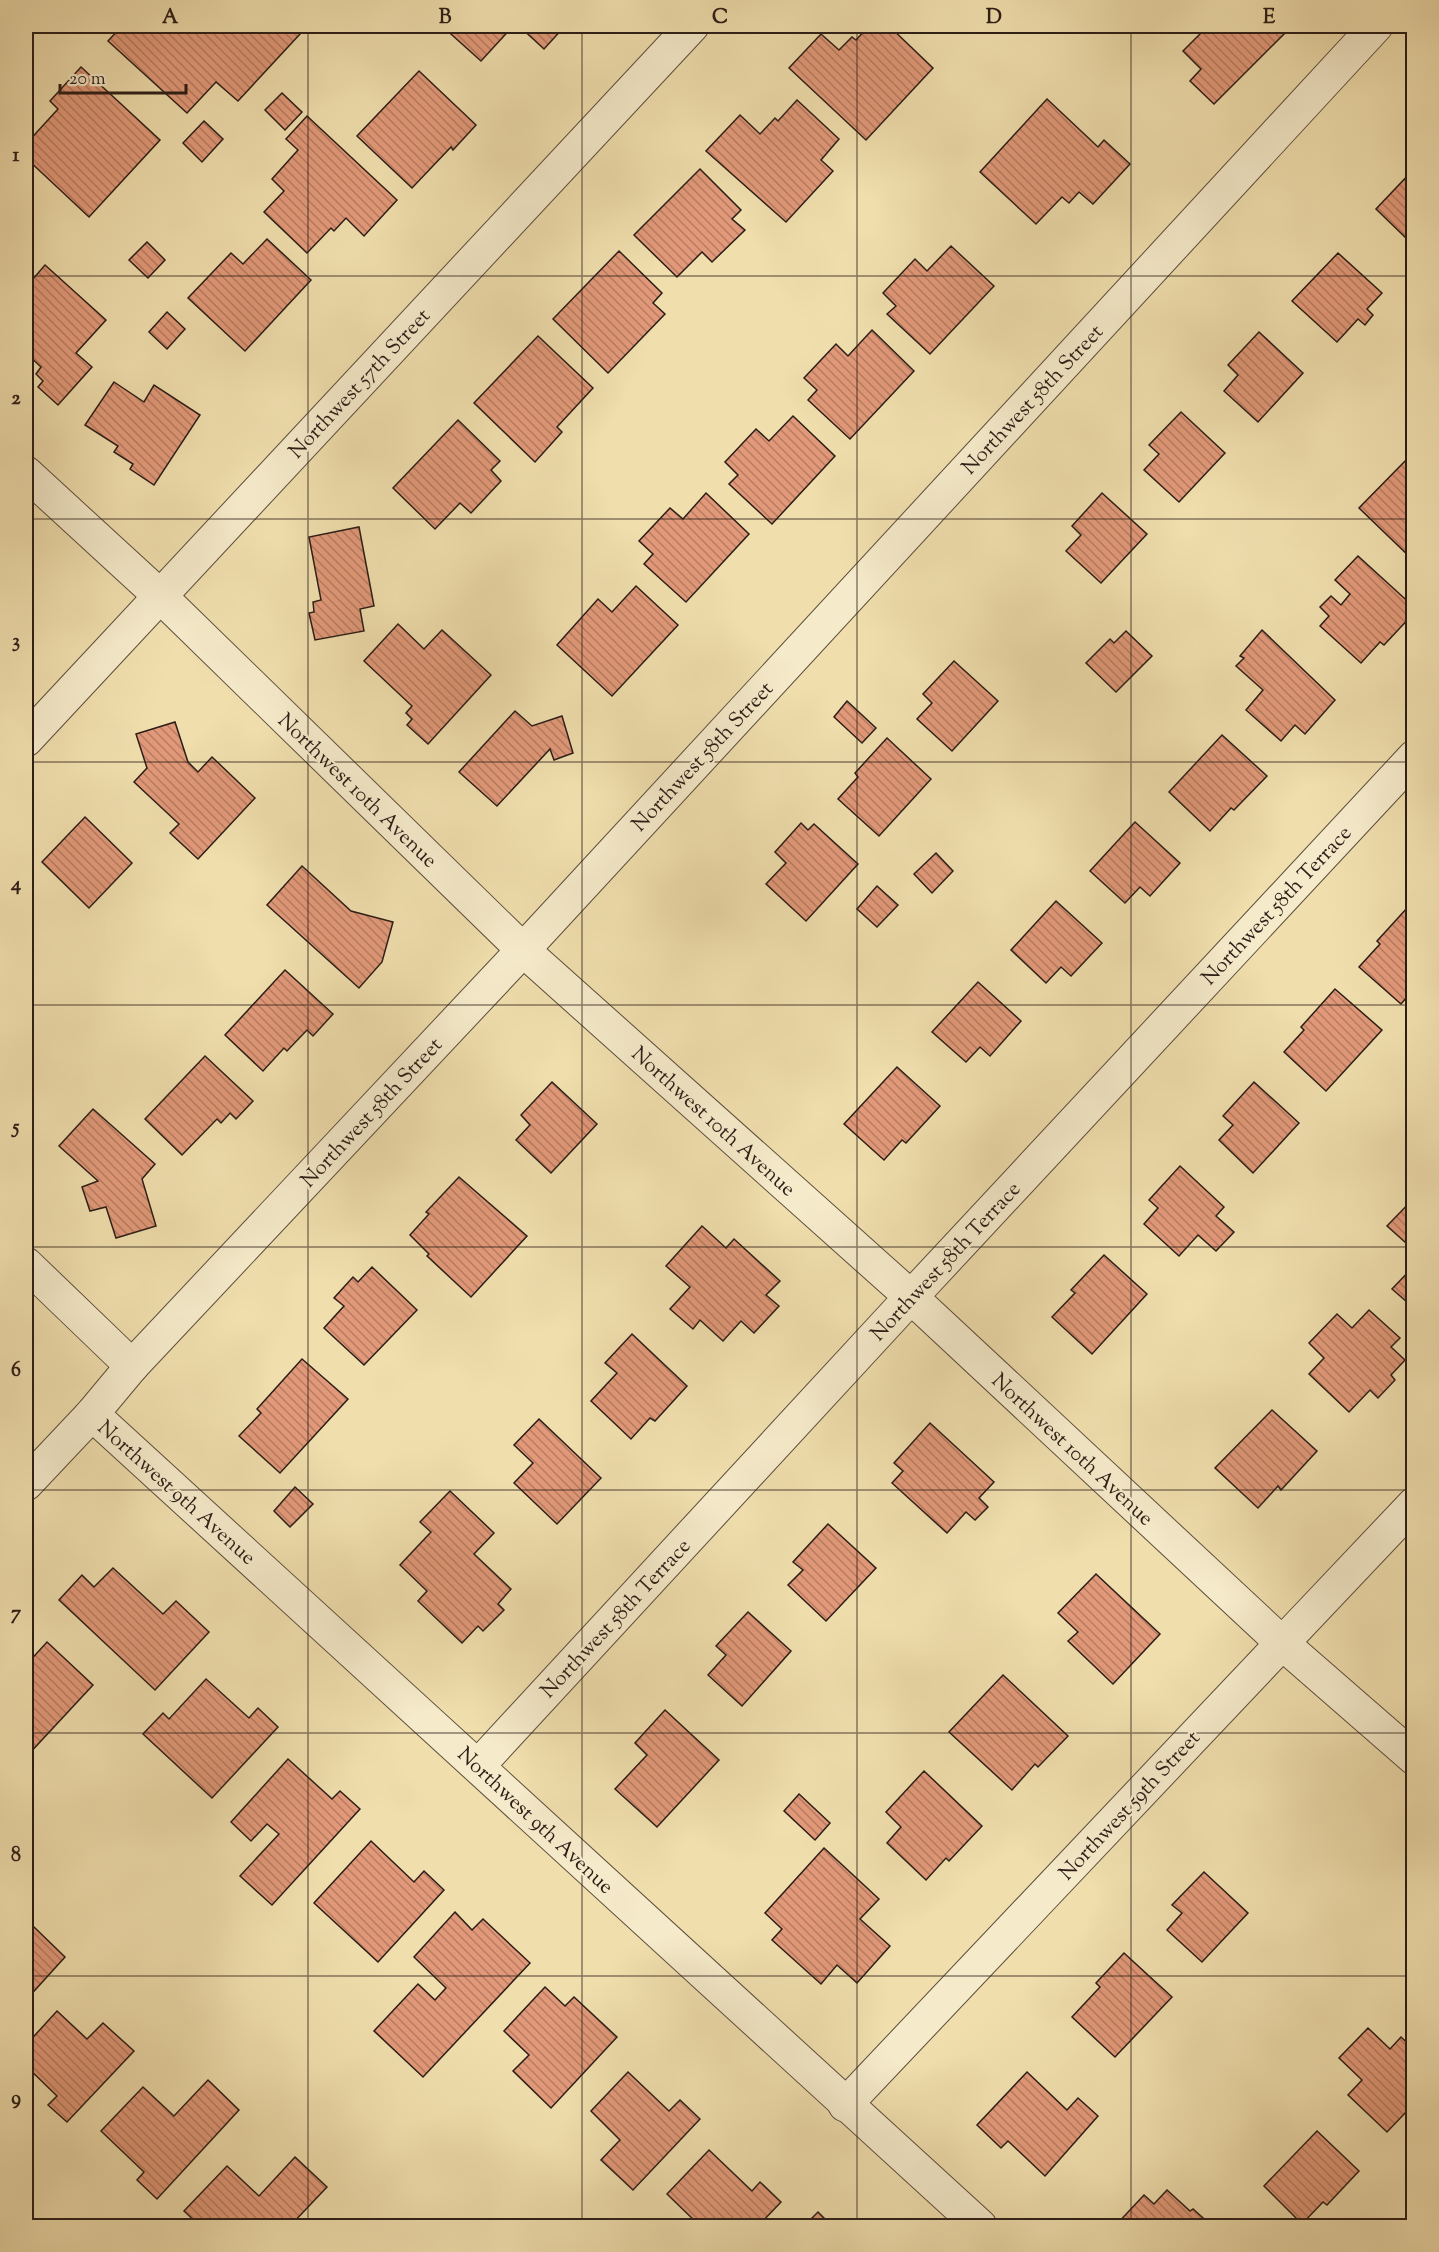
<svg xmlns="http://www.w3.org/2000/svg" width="1439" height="2252" font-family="'Sorts Mill Goudy',serif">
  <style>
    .building { fill: url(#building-back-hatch); stroke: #2b1d17; stroke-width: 1.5 }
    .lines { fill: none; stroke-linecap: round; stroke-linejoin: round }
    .minor-casing { stroke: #5c4d3c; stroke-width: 35 }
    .minor { stroke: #f5eaca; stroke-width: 33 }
    .grid { fill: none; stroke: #2b1d17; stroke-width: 1.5; stroke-opacity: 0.55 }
    .labels { text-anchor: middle; stroke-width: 4.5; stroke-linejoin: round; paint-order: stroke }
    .street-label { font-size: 21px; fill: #2b1d17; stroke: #f5eaca }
    .neatline { fill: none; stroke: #2b1d17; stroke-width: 2 }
    .grid-label { font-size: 20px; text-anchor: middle; font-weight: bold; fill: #2b1d17 }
  </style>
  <defs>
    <pattern id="building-back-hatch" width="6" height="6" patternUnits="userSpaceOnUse" patternTransform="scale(1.5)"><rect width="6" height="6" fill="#e29979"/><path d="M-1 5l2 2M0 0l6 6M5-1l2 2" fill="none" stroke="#b77c62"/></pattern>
  </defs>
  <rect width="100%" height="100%" fill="#f0dead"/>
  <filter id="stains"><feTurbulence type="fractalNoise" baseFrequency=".00333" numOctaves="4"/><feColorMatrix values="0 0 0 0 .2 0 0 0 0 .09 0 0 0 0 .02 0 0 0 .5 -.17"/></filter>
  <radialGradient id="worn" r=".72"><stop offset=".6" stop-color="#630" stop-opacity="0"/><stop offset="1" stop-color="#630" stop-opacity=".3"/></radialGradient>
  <!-- building -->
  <g class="building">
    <polygon points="122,26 291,26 300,34 238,101 216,82 187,113 108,41"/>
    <polygon points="442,26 513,26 481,61"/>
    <polygon points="519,26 565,26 544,49"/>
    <polygon points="869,26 889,26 933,68 866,140 789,68 821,34 839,50 852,37 856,40"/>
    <polygon points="1208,26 1287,26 1290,28 1214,104 1190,81 1201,69 1183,51"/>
    <polygon points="81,67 160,140 89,217 26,158 26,144 58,109 50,101"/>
    <polygon points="419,71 476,125 453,150 451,147 412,188 357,136"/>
    <polygon points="282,93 302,112 285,130 265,110"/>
    <polygon points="1047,99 1098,147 1104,140 1130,164 1093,204 1079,192 1069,203 1062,197 1036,224 980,172"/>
    <polygon points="797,100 839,139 821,160 833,171 786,222 706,151 740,115 760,134 775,118 778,121"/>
    <polygon points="307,116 397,200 364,236 346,218 334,231 331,228 307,253 264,212 284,191 272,179 298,150 286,139"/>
    <polygon points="204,121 223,139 202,162 183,143"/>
    <polygon points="1414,137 1414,150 1407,144"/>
    <polygon points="700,169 741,210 732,219 745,230 712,262 702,252 677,277 634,235"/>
    <polygon points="1414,169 1414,234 1408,240 1376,209"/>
    <polygon points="267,239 311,280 245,351 188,298 231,253 243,264"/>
    <polygon points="147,242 165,260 148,278 129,260"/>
    <polygon points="951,246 994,286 930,354 887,314 896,306 883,293 915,259 927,271"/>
    <polygon points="619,251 662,293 653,303 665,314 608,373 553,319"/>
    <polygon points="1338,253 1382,293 1367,309 1373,315 1365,325 1358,319 1337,342 1292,301"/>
    <polygon points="45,265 106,320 76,353 92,367 58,405 38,387 43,381 36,374 41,367 26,353 26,287"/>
    <polygon points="167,312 185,329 167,349 149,332"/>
    <polygon points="872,330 914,371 850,439 808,400 817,390 804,378 836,344 848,356"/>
    <polygon points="1259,332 1303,373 1258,422 1224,391 1238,375 1228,365"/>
    <polygon points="538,336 593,388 557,427 562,432 535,462 474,403"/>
    <polygon points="114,382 144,402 154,385 200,415 154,485 130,469 133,464 114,452 118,446 85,425"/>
    <polygon points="1181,412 1225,453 1179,502 1144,470 1159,454 1149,445"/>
    <polygon points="793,416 835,456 772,524 729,484 738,475 725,462 756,429 769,441"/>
    <polygon points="458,420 500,461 491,470 501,481 471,513 460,503 435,529 393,488"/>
    <polygon points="1410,456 1414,459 1414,561 1359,508"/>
    <polygon points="706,493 749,534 686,602 644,564 653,554 639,541 670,508 683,519"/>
    <polygon points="1102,493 1147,534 1101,583 1066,551 1081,535 1072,526"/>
    <polygon points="359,527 374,606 360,609 364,631 315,640 309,613 314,612 313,602 321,600 309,537"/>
    <polygon points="1358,556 1414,607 1414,613 1384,645 1380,642 1361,663 1320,626 1329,616 1320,607 1331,596 1341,605 1350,594 1335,580"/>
    <polygon points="636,586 678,625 612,696 557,645 598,599 612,612"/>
    <polygon points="398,624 424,649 442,630 491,675 428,744 407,725 412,719 406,713 412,706 364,661"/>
    <polygon points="1262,630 1335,700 1305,734 1295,725 1281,741 1246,710 1263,690 1236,666 1244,658 1240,656"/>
    <polygon points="1126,631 1152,656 1116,692 1086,663 1110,639 1114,643"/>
    <polygon points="954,661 998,701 952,751 917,719 932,703 923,694"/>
    <polygon points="847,701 876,728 862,743 834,717"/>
    <polygon points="515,711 532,726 562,716 573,753 554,760 550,749 497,806 459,772"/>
    <polygon points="175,722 188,762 198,772 212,757 255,798 198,859 170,833 179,824 134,782 147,768 136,734"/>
    <polygon points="1222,735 1267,776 1234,810 1231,808 1210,831 1169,792"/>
    <polygon points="887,738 931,779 879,836 838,799 858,777 855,773"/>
    <polygon points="85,817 132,863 89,908 42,862"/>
    <polygon points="1135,822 1180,863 1150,896 1140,887 1125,903 1090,871"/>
    <polygon points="801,823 808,830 814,824 858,864 806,921 766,884 786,863 775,852"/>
    <polygon points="936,853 953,871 932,893 914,874"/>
    <polygon points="302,866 351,911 393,922 382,962 359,988 267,905"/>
    <polygon points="877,886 898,905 877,927 857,909"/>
    <polygon points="1056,901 1102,943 1071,976 1061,967 1046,983 1011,950"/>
    <polygon points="1408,907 1414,911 1414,989 1401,1004 1359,967 1380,944 1377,941"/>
    <polygon points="285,970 333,1014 313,1036 307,1030 287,1051 284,1048 263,1071 225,1035"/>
    <polygon points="978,982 1021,1021 990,1056 980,1047 966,1062 932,1032"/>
    <polygon points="1335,989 1382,1030 1326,1091 1284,1052 1304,1030 1301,1027"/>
    <polygon points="205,1056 253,1101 236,1119 230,1113 221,1123 217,1119 182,1155 145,1119"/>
    <polygon points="897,1067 940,1106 906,1143 902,1140 884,1160 844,1124"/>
    <polygon points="552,1082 597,1124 551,1173 516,1140 530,1125 521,1115"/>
    <polygon points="1254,1082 1299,1123 1253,1173 1219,1140 1233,1125 1223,1116"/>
    <polygon points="93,1109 155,1164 142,1179 156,1226 116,1238 106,1207 90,1211 82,1187 98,1181 59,1146"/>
    <polygon points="1180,1166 1224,1207 1216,1216 1234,1232 1216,1251 1198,1235 1179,1256 1144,1224 1158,1208 1149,1200"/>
    <polygon points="459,1177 527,1236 471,1297 427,1256 429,1254 410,1235 429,1214 426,1212"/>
    <polygon points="1414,1198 1414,1250 1387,1226"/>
    <polygon points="702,1226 726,1248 734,1239 780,1281 766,1295 779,1306 754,1333 741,1321 723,1341 700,1320 693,1329 670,1309 690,1287 666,1266"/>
    <polygon points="1104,1255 1147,1294 1092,1354 1052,1317 1075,1293 1071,1290"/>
    <polygon points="1414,1266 1414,1308 1392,1289"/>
    <polygon points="372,1267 417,1310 364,1365 324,1328 344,1306 334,1298 353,1277 358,1282"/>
    <polygon points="1369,1310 1400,1338 1391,1347 1405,1360 1391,1375 1395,1380 1378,1398 1370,1390 1349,1412 1309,1374 1324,1358 1309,1343 1337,1314 1352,1328"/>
    <polygon points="632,1334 687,1386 655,1421 650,1418 631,1439 591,1401 617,1373 605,1363"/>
    <polygon points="302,1359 348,1399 280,1473 239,1436 261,1413 257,1409"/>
    <polygon points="1272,1410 1317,1451 1281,1490 1278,1486 1258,1508 1215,1468"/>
    <polygon points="539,1419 601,1478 557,1524 514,1483 533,1463 514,1445"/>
    <polygon points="930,1423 994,1482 979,1498 988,1507 975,1520 966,1512 947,1533 892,1483 903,1471 894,1463"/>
    <polygon points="295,1487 313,1504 290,1527 274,1511"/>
    <polygon points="450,1491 494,1533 474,1554 511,1589 498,1604 504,1610 483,1631 478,1626 462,1643 418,1601 427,1591 400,1565 431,1532 420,1522"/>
    <polygon points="828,1524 876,1568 826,1621 788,1585 803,1570 793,1562"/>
    <polygon points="113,1568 163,1614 176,1601 209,1632 155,1690 59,1600 82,1575 94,1587"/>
    <polygon points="1096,1574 1160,1634 1113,1684 1068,1641 1078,1632 1058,1613"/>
    <polygon points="748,1612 791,1651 742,1706 708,1675 726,1655 716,1646"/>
    <polygon points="47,1642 93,1685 26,1757 26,1665"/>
    <polygon points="1003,1675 1068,1736 1038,1767 1035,1764 1012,1790 949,1732"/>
    <polygon points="206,1679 249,1718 258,1708 278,1727 212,1798 143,1734 163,1713 169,1719"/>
    <polygon points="665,1710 719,1760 657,1827 615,1789 647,1755 635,1743"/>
    <polygon points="288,1759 332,1799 340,1791 360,1809 272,1905 240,1876 279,1834 267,1824 251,1841 231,1822"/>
    <polygon points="924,1771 982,1826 949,1861 946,1858 926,1880 887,1843 901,1827 886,1812"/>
    <polygon points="799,1794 830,1823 815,1840 784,1811"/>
    <polygon points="371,1841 414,1882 424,1871 444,1890 378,1962 314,1903"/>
    <polygon points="824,1848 879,1899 860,1919 890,1946 857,1983 837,1965 821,1984 772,1940 782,1929 765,1913"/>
    <polygon points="1204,1872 1248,1913 1202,1962 1167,1930 1182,1913 1172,1905"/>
    <polygon points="455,1912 472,1930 483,1919 530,1963 423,2077 374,2031 418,1984 435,2000 446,1988 414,1957"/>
    <polygon points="34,1927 65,1957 26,2000 26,1936"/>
    <polygon points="1124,1953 1172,1997 1115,2057 1072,2017 1100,1987 1096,1983"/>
    <polygon points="545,1987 565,2006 574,1997 617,2037 551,2108 513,2071 529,2055 504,2031"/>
    <polygon points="57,2011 87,2039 103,2023 134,2051 67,2122 48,2105 57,2096 26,2066 26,2045"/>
    <polygon points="1368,2028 1390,2049 1401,2037 1414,2049 1414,2110 1411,2112 1408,2110 1387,2132 1348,2095 1362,2080 1339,2058"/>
    <polygon points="628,2072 669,2111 680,2100 700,2119 633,2190 601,2160 620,2140 591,2111"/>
    <polygon points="1027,2072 1067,2110 1078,2098 1098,2116 1045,2176 1008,2141 1001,2148 977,2125"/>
    <polygon points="208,2080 239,2110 157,2199 137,2180 144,2172 101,2131 143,2087 174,2116"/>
    <polygon points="1317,2131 1359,2171 1327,2205 1323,2202 1302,2224 1264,2186"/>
    <polygon points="709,2150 752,2191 760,2182 781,2202 758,2226 697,2226 699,2225 667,2194"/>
    <polygon points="295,2157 327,2187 290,2226 200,2226 184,2211 227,2166 259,2196"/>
    <polygon points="1167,2190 1190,2211 1193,2209 1212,2226 1115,2226 1144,2195 1154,2204"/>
    <polygon points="818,2212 832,2226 804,2226"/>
  </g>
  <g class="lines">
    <!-- minor casing -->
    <g class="minor-casing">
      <g id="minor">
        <polyline points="26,473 160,596 523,950 911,1297 1282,1643 1414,1758"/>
        <polyline points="26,740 692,26"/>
        <polyline points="26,1264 132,1366"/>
        <polyline points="92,1414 980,2226"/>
        <polyline points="26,1484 92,1414 132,1366 523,950 1376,26"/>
        <polyline points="478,1766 911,1297 1414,757"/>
        <polyline points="845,2105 1414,1504"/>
      </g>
    </g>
    <!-- minor -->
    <use href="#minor" class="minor"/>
  </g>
  <!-- grid -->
  <path class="grid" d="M308 26V2226M582 26V2226M857 26V2226M1131 26V2226M26 276H1414M26 519H1414M26 762H1414M26 1005H1414M26 1247H1414M26 1490H1414M26 1733H1414M26 1976H1414"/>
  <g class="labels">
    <!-- street labels -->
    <g class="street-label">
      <text transform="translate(359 383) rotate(-47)" y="7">Northwest 57th Street</text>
      <text transform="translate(1032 399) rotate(-47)" y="7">Northwest 58th Street</text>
      <text transform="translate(702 756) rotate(-47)" y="7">Northwest 58th Street</text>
      <text transform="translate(358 790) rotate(44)" y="7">Northwest 10th Avenue</text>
      <text transform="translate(1276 905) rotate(-47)" y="7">Northwest 58th Terrace</text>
      <text transform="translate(371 1112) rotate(-47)" y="7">Northwest 58th Street</text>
      <text transform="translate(714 1121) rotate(42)" y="7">Northwest 10th Avenue</text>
      <text transform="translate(945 1261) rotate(-47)" y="7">Northwest 58th Terrace</text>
      <text transform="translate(1073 1449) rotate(43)" y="7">Northwest 10th Avenue</text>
      <text transform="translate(177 1492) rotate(42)" y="7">Northwest 9th Avenue</text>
      <text transform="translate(615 1618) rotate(-47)" y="7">Northwest 58th Terrace</text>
      <text transform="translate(1129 1805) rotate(-47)" y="7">Northwest 59th Street</text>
      <text transform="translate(536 1820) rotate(43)" y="7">Northwest 9th Avenue</text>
    </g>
  </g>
  <!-- margin -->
  <rect width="1439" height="2252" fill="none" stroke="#f0dead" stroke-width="66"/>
  <!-- scale -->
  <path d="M60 84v9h126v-9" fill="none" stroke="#2b1d17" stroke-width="3"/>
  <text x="69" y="84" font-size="18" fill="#2b1d17" stroke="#f5eaca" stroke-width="4.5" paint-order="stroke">20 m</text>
  <rect x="33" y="33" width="1373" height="2186" class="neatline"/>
  <g class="grid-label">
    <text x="170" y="23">A</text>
    <text x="445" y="23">B</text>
    <text x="720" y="23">C</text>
    <text x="994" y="23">D</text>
    <text x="1269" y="23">E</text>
    <text x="16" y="161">1</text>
    <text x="16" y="404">2</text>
    <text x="16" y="647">3</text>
    <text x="16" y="890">4</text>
    <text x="16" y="1133">5</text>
    <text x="16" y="1376">6</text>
    <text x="16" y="1619">7</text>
    <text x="16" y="1861">8</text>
    <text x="16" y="2104">9</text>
  </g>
  <rect width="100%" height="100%" filter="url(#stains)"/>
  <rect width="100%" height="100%" fill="url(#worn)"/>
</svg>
